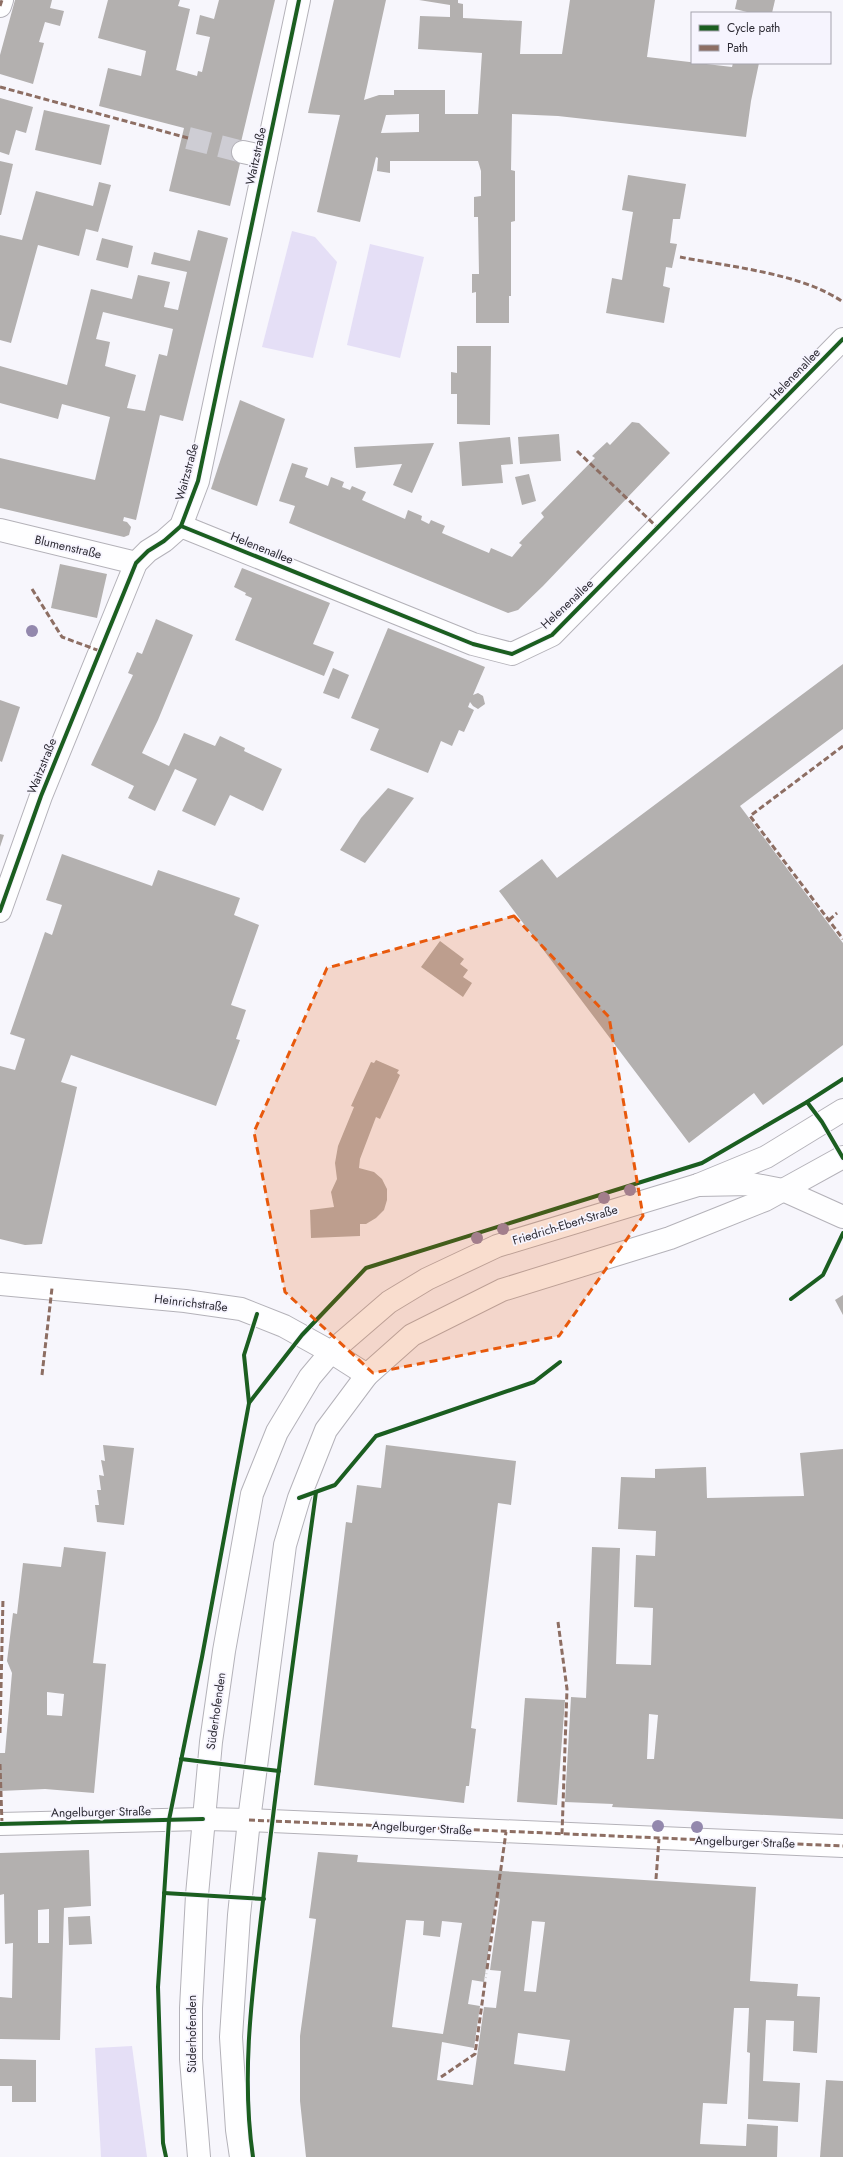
<svg xmlns="http://www.w3.org/2000/svg" width="843" height="2157" font-family="Jost,sans-serif">
  <style>
    .green { fill: #e5dff6 }
    .building { fill: #b3b0af; fill-rule: evenodd }
    .lines { fill: none; stroke-linecap: round; stroke-linejoin: round }
    .minor-tunnel { stroke: #cecdd4; stroke-width: 22; stroke-dasharray: 22 11; stroke-linecap: butt }
    .minor-casing { stroke: #b4b2b9; stroke-width: 24 }
    .major-casing { stroke: #b4b2b9; stroke-width: 24 }
    .path { stroke: #d6d6d7; stroke-width: 2.5; stroke-dasharray: 1 3; stroke-linecap: butt }
    .minor { stroke: #fefeff; stroke-width: 22 }
    .major { stroke: #fefeff; stroke-width: 22 }
    .quiet { stroke: #8d6e63; stroke-width: 3; stroke-dasharray: 6 3; stroke-linecap: butt }
    .cycleway-casing { stroke: #f6f4fe; stroke-width: 6 }
    .cycleway { stroke: #1b5e20; stroke-width: 4 }
    .tree { fill: #9388ad }
    .marked { fill: #e8590c; fill-opacity: 0.2; stroke: #e8590c; stroke-width: 3; stroke-dasharray: 8 5; stroke-linejoin: round }
    .labels { text-anchor: middle; stroke-width: 3.5; stroke-linejoin: round; paint-order: stroke }
    .street-label { font-size: 12px; fill: #2c2a33; stroke: #f6f4fe }
  </style>
  <rect width="100%" height="100%" fill="#f7f6fc"/>
  <!-- green -->
  <g class="green">
    <polygon points="292,231 315,237 337,262 313,358 262,347"/>
    <polygon points="370,244 424,257 400,358 347,345"/>
    <polygon points="132,2046 147,2157 101,2157 95,2048"/>
  </g>
  <!-- building -->
  <g class="building">
    <polygon points="15,0 52,0 50,8 64,11 60,26 45,22 39,42 44,43 33,84 0,74 0,55"/>
    <polygon points="108,0 180,0 178,6 190,9 176,70 197,76 198,71 202,72 210,37 196,34 200,15 214,19 219,0 275,0 241,142 245,142 230,206 169,191 184,128 99,106 108,68 141,76 146,51 98,38"/>
    <path d="M334 0H386L364 100 379 95H394V90H445V114H478L482 53 418 49 420 16 450 17V5L419 0H458V3L463 4V18L522 21 520 54H562L570 0H655L647 57 732 67 733 63H759L751 101 746 137 558 116 512 114 511 170 515 171V221L511 222V296H509V323H476V292L472 293V274H479L478 217H474V197L481 196V171L478 161H390V173L377 171 378 158 376 157 360 222 317 212 340 115 308 113ZM419 114V132L381 133 386 115Z"/>
    <polygon points="737,0 775,0 772,13 751,13 735,9"/>
    <polygon points="0,98 33,107 26,133 16,130 9,155 0,152"/>
    <polygon points="44,110 110,125 101,165 35,150"/>
    <polygon points="0,161 13,164 1,215 0,215"/>
    <polygon points="628,175 686,184 680,219 673,219 670,243 677,244 672,268 666,267 663,286 670,288 664,323 606,313 612,278 622,280 633,212 622,210"/>
    <polygon points="99,182 111,185 98,232 86,229 79,256 38,245 11,343 0,340 0,235 22,240 36,191 93,206"/>
    <path d="M198 230 228 238 183 421 160 415 136 520 124 517 123 521 127 522 131 527 129 535 124 537 0 508V458L95 480 110 417 62 404 58 419 0 403V366L67 385 91 289 132 299 138 275 170 282 164 307 178 310 187 272 151 264 154 252 190 261ZM103 312 173 329 167 356 159 354 145 411 127 408 136 375 105 366 110 342 96 339Z"/>
    <polygon points="102,238 133,246 128,268 96,260"/>
    <polygon points="457,346 491,346 490,425 457,424 457,394 451,394 451,372 457,373"/>
    <polygon points="240,400 285,419 257,506 211,489"/>
    <polygon points="632,422 639,423 670,453 543,586 518,610 508,613 289,523 295,506 279,501 292,463 308,468 305,477 328,486 331,477 344,482 342,487 350,490 352,486 366,492 362,500 405,519 408,510 422,516 421,520 429,524 431,520 445,526 442,533 489,553 491,548 512,557 522,545 519,543 544,517 541,513 595,458 592,456 607,442 610,445"/>
    <polygon points="559,434 561,461 520,464 518,437"/>
    <polygon points="510,437 513,464 501,465 503,483 462,486 459,442"/>
    <polygon points="434,443 412,493 393,485 402,464 356,468 354,447"/>
    <polygon points="529,474 536,501 522,505 515,477"/>
    <polygon points="60,564 107,574 97,618 51,608"/>
    <polygon points="242,568 330,603 313,644 334,652 324,676 235,640 252,598 245,595 246,593 234,587"/>
    <polygon points="156,619 193,635 158,720 142,753 169,766 184,733 215,746 220,736 245,748 244,751 282,769 263,811 230,795 215,826 182,811 197,779 175,769 155,811 128,798 134,786 91,765 133,675 128,673 137,652 142,654"/>
    <polygon points="388,628 485,667 473,695 478,693 483,696 485,704 478,709 473,706 470,702 468,707 474,710 464,732 459,730 452,746 441,741 428,773 370,750 379,729 351,718"/>
    <polygon points="843,664 843,729 740,806 843,943 843,1045 763,1105 754,1093 689,1143 499,891 542,859 557,878"/>
    <polygon points="333,668 349,675 339,699 323,693"/>
    <polygon points="0,700 20,707 2,762 0,761"/>
    <polygon points="388,788 414,798 365,863 340,850 361,818"/>
    <polygon points="0,834 4,835 0,847"/>
    <polygon points="62,854 152,886 158,870 240,898 234,915 259,925 231,1005 246,1010 236,1039 240,1040 216,1106 71,1055 61,1082 77,1087 42,1244 25,1245 0,1239 0,1066 15,1070 25,1039 10,1034 45,932 52,935 62,905 46,900"/>
    <polygon points="440,941 464,959 460,964 468,970 463,977 472,983 463,997 421,967"/>
    <polygon points="376,1060 399,1070 397,1073 400,1075 380,1119 376,1117 360,1159 359,1168 374,1172 382,1179 387,1189 387,1200 384,1210 376,1218 366,1224 360,1224 360,1236 311,1238 310,1210 334,1207 331,1192 337,1179 335,1163 338,1146 354,1107 351,1106 371,1062 374,1063"/>
    <polygon points="843,1295 843,1315 835,1300"/>
    <polygon points="103,1445 134,1448 124,1525 97,1522 95,1505 99,1505 97,1490 101,1490 99,1475 104,1476 101,1460 105,1461"/>
    <polygon points="386,1445 516,1461 511,1505 498,1503 471,1728 476,1729 469,1786 466,1786 464,1803 314,1785 346,1522 352,1523 357,1485 381,1488"/>
    <path d="M843 1449V1819L612 1807 613 1804 565 1802 571 1697 586 1698 592 1547 620 1548 616 1664 651 1665 653 1608 634 1607 636 1555 655 1556 656 1531 618 1529 621 1477 655 1478V1469L706 1467 707 1498 804 1496 800 1453ZM649 1714 658 1715 654 1759H647Z"/>
    <path d="M64 1547 106 1552 93 1663 106 1664 94 1793 45 1789 0 1791V1753H5L12 1673 7 1661 13 1613 17 1614 23 1563 61 1567ZM47 1692 64 1694 62 1716 47 1715Z"/>
    <polygon points="525,1698 565,1700 557,1805 517,1802"/>
    <path d="M89 1850 91 1906 64 1908 60 2040 0 2039V1997L12 1998 13 1943 5 1944 4 1894 0 1895V1853ZM49 1909V1943H38V1910Z"/>
    <path d="M318 1852 358 1855 357 1862 756 1887 750 1981 798 1984 797 1996 820 1997 817 2053 793 2051 794 2021 766 2020 763 2081 800 2083 798 2122 748 2119 750 2053 747 2052 749 2008H734L727 2104 703 2103 700 2144 746 2146 747 2124 778 2126 777 2157H306L300 2101V2036L316 1919 309 1918ZM496 1898 500 1899 490 1970 501 1971 496 2008 484 2007 473 2085 437 2080 442 2042 474 2048 480 2006 468 2004 472 1980 484 1982ZM406 1920 424 1921 423 1935 440 1937 442 1921 462 1923 443 2034 392 2027ZM532 1921 545 1922 536 1992 524 1991ZM518 2033 570 2040 565 2071 514 2064Z"/>
    <polygon points="90,1916 92,1944 69,1945 68,1917"/>
    <polygon points="0,2059 36,2060 36,2102 12,2102 12,2086 0,2086"/>
    <polygon points="826,2080 843,2081 843,2157 820,2157"/>
  </g>
  <g class="lines">
    <!-- minor-tunnel -->
    <polyline class="minor-tunnel" points="188,138 243,152"/>
    <!-- minor casing -->
    <g class="minor-casing">
      <g id="minor">
        <polyline points="0,6 2,0"/>
        <polyline points="243,152 266,157"/>
        <polyline points="181,526 473,644 512,654 552,635 843,339"/>
        <polyline points="0,530 136,563"/>
        <polyline points="0,911 41,796 136,563 148,551 164,541 181,526 198,481 299,0"/>
        <polyline points="698,1185 751,1184 783,1190 843,1217"/>
        <polyline points="0,1824 203,1819 249,1820 843,1846"/>
      </g>
    </g>
    <!-- major casing -->
    <g class="major-casing">
      <g id="major">
        <polyline points="0,1284 185,1301 241,1309 284,1326 331,1352 367,1375"/>
        <polyline points="199,2157 191,2059 191,2008 197,1895 211,1742 224,1651 252,1494 277,1432 310,1377 331,1352 389,1302 427,1279 497,1246 698,1185 766,1157 843,1110"/>
        <polyline points="241,2157 237,2130 231,2037 239,1915 249,1820 285,1545 299,1498 326,1430 367,1375 412,1335 502,1290 670,1238 765,1200 843,1157"/>
      </g>
    </g>
    <!-- path -->
    <polyline class="path" points="485,1982 487,1969"/>
    <!-- minor -->
    <use href="#minor" class="minor"/>
    <!-- major -->
    <use href="#major" class="major"/>
    <!-- quiet -->
    <g class="quiet">
      <polyline points="0,6 2,0"/>
      <polyline points="0,87 188,138"/>
      <path d="M680 257C730 267 801 273 843 302"/>
      <polyline points="577,451 658,528"/>
      <polyline points="32,589 62,637 100,651"/>
      <polyline points="843,746 750,816 843,939"/>
      <polyline points="829,920 837,913"/>
      <polyline points="42,1375 52,1288"/>
      <polyline points="558,1622 567,1689 562,1834"/>
      <polyline points="0,1733 3,1598"/>
      <polyline points="0,1764 2,1824"/>
      <polyline points="249,1820 843,1846"/>
      <polyline points="656,1879 659,1839"/>
      <polyline points="487,1969 506,1832"/>
      <polyline points="441,2077 475,2054 485,1982"/>
    </g>
    <!-- cycleway casing -->
    <g class="cycleway-casing">
      <g id="cycleway">
        <polyline points="181,526 473,644 512,654 552,635 843,339"/>
        <polyline points="0,911 41,796 136,563 148,551 164,541 181,526 198,481 299,0"/>
        <polyline points="807,1102 822,1122 843,1158"/>
        <polyline points="791,1299 823,1275 843,1233"/>
        <polyline points="249,1403 302,1335 366,1268 702,1163 807,1102 843,1079"/>
        <polyline points="299,1498 335,1485 376,1436 534,1382 560,1362"/>
        <polyline points="181,1759 279,1771"/>
        <polyline points="0,1824 203,1819"/>
        <polyline points="164,1893 264,1899"/>
        <polyline points="166,2157 163,2143 158,1987 169,1820 202,1657 249,1403 244,1355 257,1314"/>
        <path d="M253 2157C240 2069 254 1980 264 1892 279 1759 298 1625 316 1492"/>
      </g>
    </g>
    <!-- cycleway -->
    <use href="#cycleway" class="cycleway"/>
  </g>
  <!-- trees -->
  <g class="tree">
    <circle cx="32" cy="631" r="6"/>
    <circle cx="630" cy="1190" r="6"/>
    <circle cx="604" cy="1198" r="6"/>
    <circle cx="503" cy="1229" r="6"/>
    <circle cx="477" cy="1238" r="6"/>
    <circle cx="658" cy="1826" r="6"/>
    <circle cx="697" cy="1827" r="6"/>
  </g>
  <!-- marked area -->
  <path class="marked" d="M514 916 609 1017 643 1216 559 1336 373 1373 285 1292 254 1132 327 968Z"/>
  <g class="labels">
    <!-- street labels -->
    <g class="street-label">
      <text transform="translate(256 156) rotate(-78)" y="4">Waitzstraße</text>
      <text transform="translate(795 374) rotate(-46)" y="4">Helenenallee</text>
      <text transform="translate(187 472) rotate(-75)" y="4">Waitzstraße</text>
      <text transform="translate(68 547) rotate(13)" y="4">Blumenstraße</text>
      <text transform="translate(262 548) rotate(22)" y="4">Helenenallee</text>
      <text transform="translate(567 604) rotate(-43)" y="4">Helenenallee</text>
      <text transform="translate(42 766) rotate(-68)" y="4">Waitzstraße</text>
      <text transform="translate(565 1225) rotate(-17)" y="4">Friedrich-Ebert-Straße</text>
      <text transform="translate(191 1303) rotate(7)" y="4">Heinrichstraße</text>
      <text transform="translate(216 1711) rotate(-82)" y="4">Süderhofenden</text>
      <text transform="translate(101 1812) rotate(-1)" y="4">Angelburger Straße</text>
      <text transform="translate(422 1828) rotate(3)" y="4">Angelburger Straße</text>
      <text transform="translate(745 1842) rotate(2)" y="4">Angelburger Straße</text>
      <text transform="translate(192 2034) rotate(-90)" y="4">Süderhofenden</text>
    </g>
  </g>
  <!-- legend -->
  <rect x="691" y="12" width="140" height="52" fill="#f6f4fe" stroke="#a5a3ad"/>
  <rect x="699" y="25" width="20" height="6" fill="#1b5e20" stroke="#a5a3ad"/>
  <text x="727" y="32" font-size="12" fill="#2c2a33">Cycle path</text>
  <rect x="699" y="45" width="20" height="6" fill="#8d6e63" stroke="#a5a3ad"/>
  <text x="727" y="52" font-size="12" fill="#2c2a33">Path</text>
</svg>
